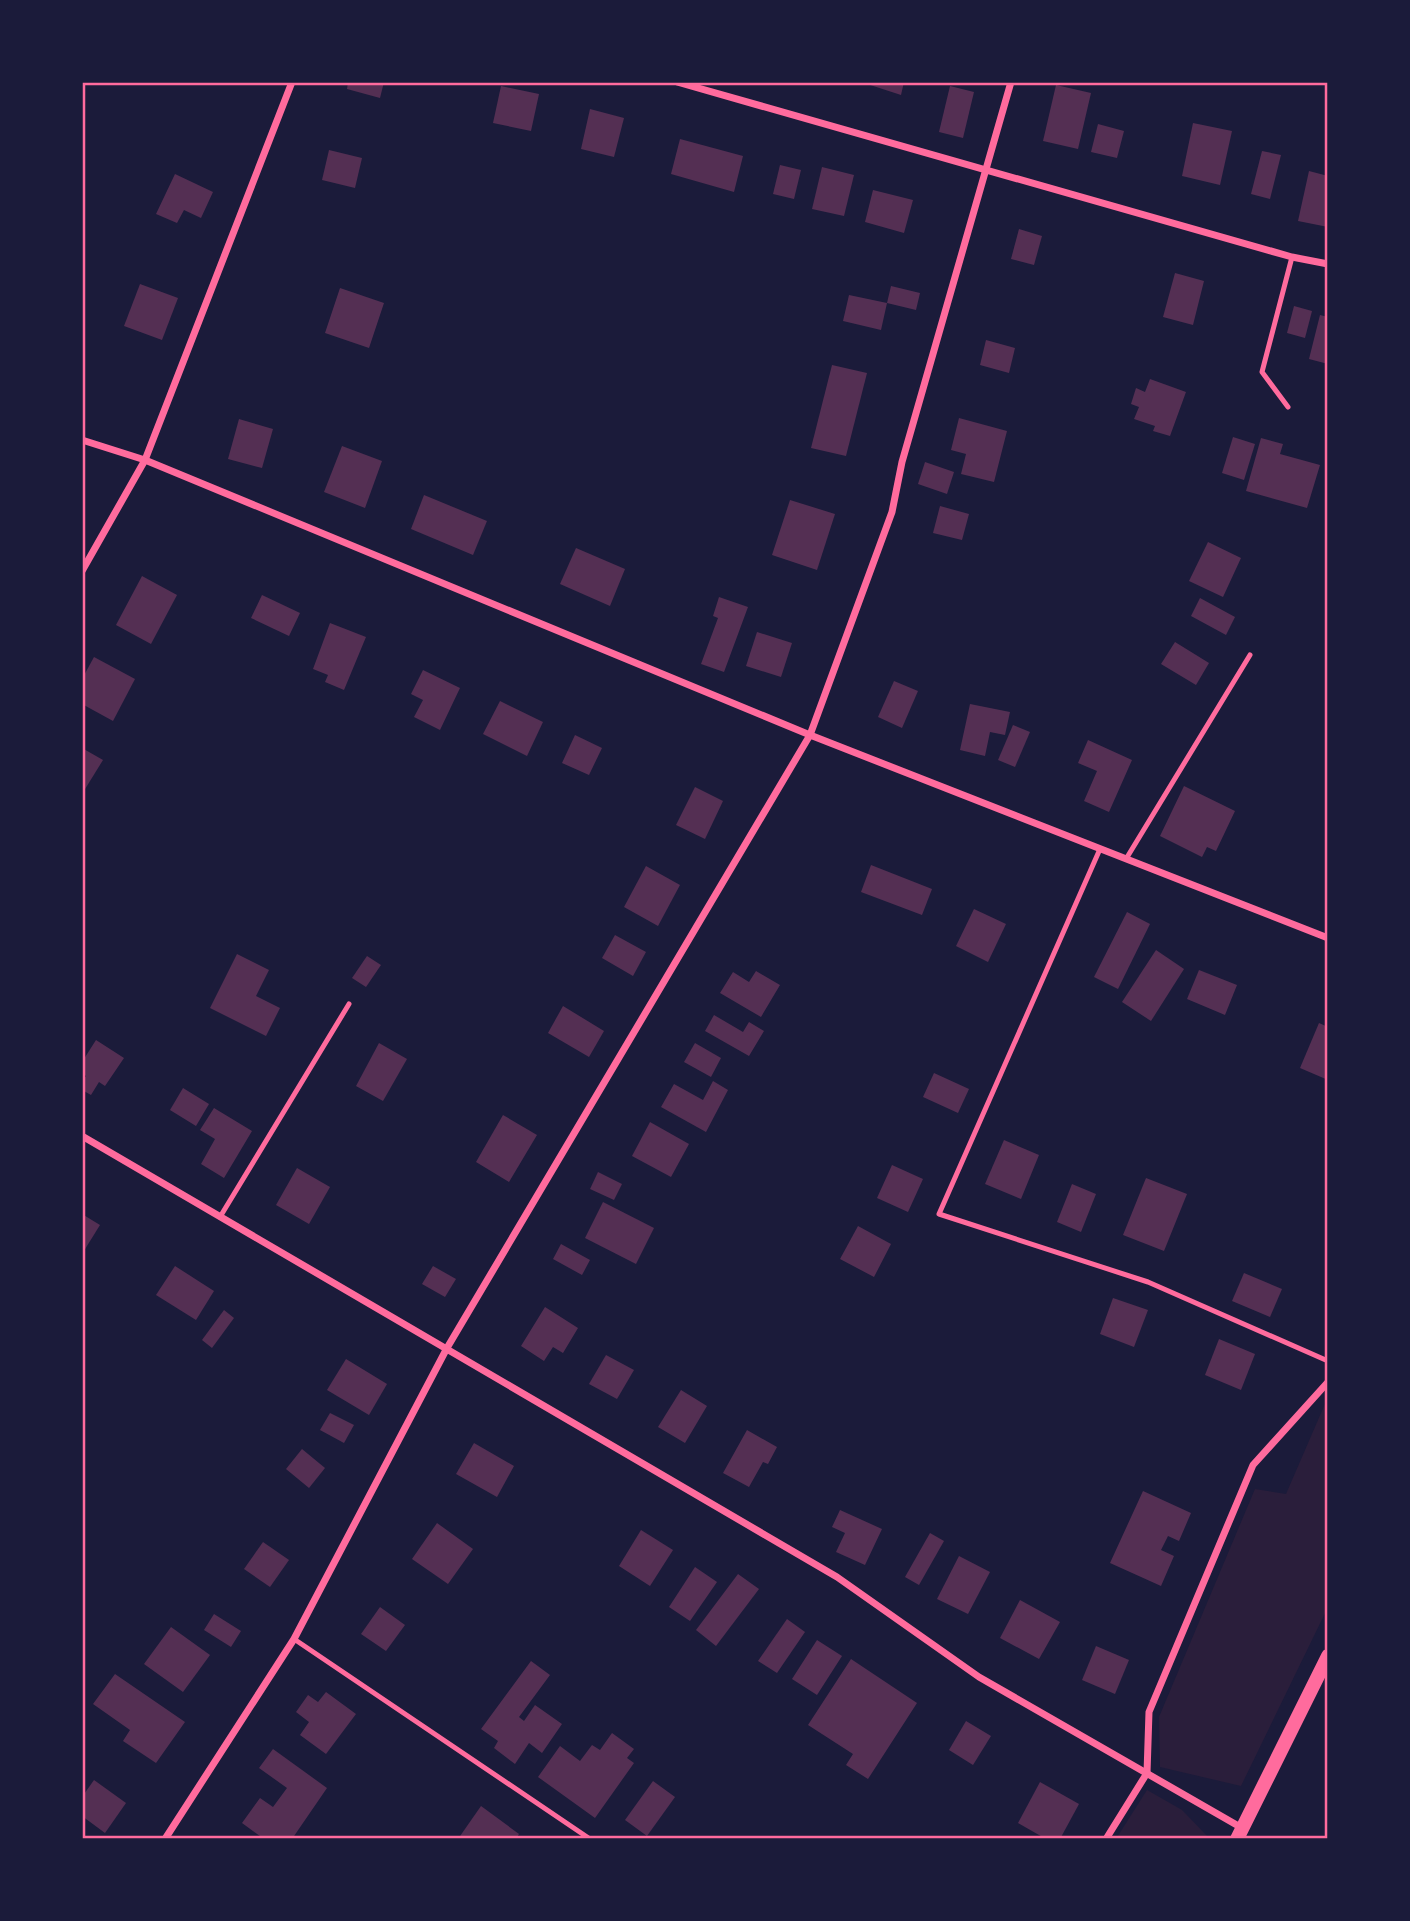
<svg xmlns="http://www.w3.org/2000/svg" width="1410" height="1921" font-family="Raleway,sans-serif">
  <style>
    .green { fill: #2a1e3b }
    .building { fill: #542f53 }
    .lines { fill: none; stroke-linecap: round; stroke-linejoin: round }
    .service { stroke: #ff6b9d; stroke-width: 5 }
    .minor { stroke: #ff6b9d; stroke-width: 7 }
    .secondary { stroke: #ff6b9d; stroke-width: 14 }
    .neatline { fill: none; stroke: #ff6b9d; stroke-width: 2.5 }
  </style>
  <rect width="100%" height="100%" fill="#1b1b3a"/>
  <!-- green -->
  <g class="green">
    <polygon points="1328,1397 1328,1607 1241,1786 1160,1767 1159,1717 1255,1489 1286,1494"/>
    <polygon points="1147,1790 1182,1810 1208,1837 1207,1839 1116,1839"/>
  </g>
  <!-- building -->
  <g class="building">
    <polygon points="348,82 384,82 380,98 347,89"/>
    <polygon points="861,82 904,82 901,95"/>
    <polygon points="1056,85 1091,93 1078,149 1043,141"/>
    <polygon points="501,86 539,94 531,131 493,123"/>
    <polygon points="950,86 974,92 963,138 939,132"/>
    <polygon points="590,109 624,118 614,157 581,149"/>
    <polygon points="1193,123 1232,131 1220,185 1182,176"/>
    <polygon points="1098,124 1124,131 1117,158 1091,152"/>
    <polygon points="680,139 743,156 734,192 671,174"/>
    <polygon points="329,150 362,158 355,188 322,180"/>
    <polygon points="1262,151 1281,155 1270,199 1251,194"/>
    <polygon points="780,165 801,170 794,199 773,194"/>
    <polygon points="822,167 854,175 844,216 812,209"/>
    <polygon points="1309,171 1328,176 1328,227 1298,221"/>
    <polygon points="175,174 213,192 201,218 184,210 177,223 156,214"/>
    <polygon points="873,190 913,200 904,233 865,222"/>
    <polygon points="1019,229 1042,236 1034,265 1011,259"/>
    <polygon points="1175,273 1204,281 1193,325 1163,317"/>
    <polygon points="140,284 178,298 162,340 124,326"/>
    <polygon points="891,286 920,293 916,310 887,303 881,330 843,321 849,295 887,303"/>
    <polygon points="340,288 384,303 369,348 325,333"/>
    <polygon points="1294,306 1312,311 1305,338 1287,333"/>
    <polygon points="1320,315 1328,317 1328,364 1309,359"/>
    <polygon points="986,340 1015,348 1009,373 980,365"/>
    <polygon points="832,365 867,373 846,456 811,448"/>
    <polygon points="1150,379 1186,392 1170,436 1153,431 1155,426 1134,419 1139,407 1131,404 1136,388 1145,392"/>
    <polygon points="959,418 1007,431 994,482 961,474 966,454 951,450"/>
    <polygon points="239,419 273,429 262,468 228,459"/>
    <polygon points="1233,437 1255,444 1244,480 1222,473"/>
    <polygon points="1261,438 1283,444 1280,454 1320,465 1307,508 1246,491"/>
    <polygon points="342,446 382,461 365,508 324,492"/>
    <polygon points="925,462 954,472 947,494 918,484"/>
    <polygon points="424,495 487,521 473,555 411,529"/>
    <polygon points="790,500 835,514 817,570 772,555"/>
    <polygon points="940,506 969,514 962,540 933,533"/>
    <polygon points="1208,542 1241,558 1223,597 1189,581"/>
    <polygon points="576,548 625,569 610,606 560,584"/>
    <polygon points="142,576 177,595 151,644 116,625"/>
    <polygon points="262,595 300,613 289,636 251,618"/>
    <polygon points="719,597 748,607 724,672 701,664 718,618 713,616"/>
    <polygon points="1200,598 1235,617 1226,635 1191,616"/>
    <polygon points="330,623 366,637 344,690 325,682 328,675 313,669"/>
    <polygon points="757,632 792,643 781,677 746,666"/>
    <polygon points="1175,642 1209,663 1196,685 1161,664"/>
    <polygon points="94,657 135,679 113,721 82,704 82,679"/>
    <polygon points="423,670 460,688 440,730 414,717 423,700 411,694"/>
    <polygon points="894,681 918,691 902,728 878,717"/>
    <polygon points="500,701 543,722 527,756 483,734"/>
    <polygon points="970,704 1010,712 1005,735 990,732 985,756 960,750"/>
    <polygon points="1013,725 1030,732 1015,767 998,760"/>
    <polygon points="575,735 602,748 589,775 562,763"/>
    <polygon points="1088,740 1132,760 1109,812 1084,801 1097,771 1078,763"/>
    <polygon points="82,748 103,760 82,794"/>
    <polygon points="1184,786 1235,811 1216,851 1207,847 1202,857 1160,836"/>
    <polygon points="695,787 723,801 705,839 676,825"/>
    <polygon points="871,865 932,889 922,915 861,892"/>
    <polygon points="646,866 680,885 658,926 624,907"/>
    <polygon points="974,909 1006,924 988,962 956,946"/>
    <polygon points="1127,912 1150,924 1118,989 1094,977"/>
    <polygon points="615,935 646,952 633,976 602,958"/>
    <polygon points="1156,950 1184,969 1151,1021 1122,1002"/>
    <polygon points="237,954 269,970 256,996 280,1008 266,1036 210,1008"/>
    <polygon points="367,956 381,965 366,987 352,978"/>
    <polygon points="1199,970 1237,985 1225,1015 1187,999"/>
    <polygon points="756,971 780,985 761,1017 720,993 733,972 749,982"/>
    <polygon points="563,1006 604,1031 589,1057 548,1033"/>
    <polygon points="714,1015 743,1032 749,1022 764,1031 749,1056 705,1031"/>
    <polygon points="1319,1023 1328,1027 1328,1080 1300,1068"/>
    <polygon points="96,1040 124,1058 105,1086 99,1082 91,1095 82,1090 82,1081 86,1076 82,1073 82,1062"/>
    <polygon points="379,1043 407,1059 383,1101 356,1086"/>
    <polygon points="695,1043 721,1058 711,1077 684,1062"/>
    <polygon points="934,1073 969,1089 958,1113 923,1097"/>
    <polygon points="713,1081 728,1090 706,1132 661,1107 674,1084 703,1100"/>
    <polygon points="183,1088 209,1104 196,1126 170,1110"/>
    <polygon points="214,1108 252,1131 224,1178 201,1164 215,1139 200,1130"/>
    <polygon points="503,1115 537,1135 509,1182 476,1162"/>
    <polygon points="650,1122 689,1144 671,1177 632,1156"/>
    <polygon points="1004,1140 1039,1155 1021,1199 985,1184"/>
    <polygon points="892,1165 923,1179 908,1212 877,1198"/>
    <polygon points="297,1168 330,1187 309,1224 276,1205"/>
    <polygon points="598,1172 622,1184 614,1200 590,1189"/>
    <polygon points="1146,1178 1187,1194 1164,1251 1123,1235"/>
    <polygon points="1072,1184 1096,1194 1081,1232 1057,1222"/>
    <polygon points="603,1202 654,1228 636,1264 585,1238"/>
    <polygon points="82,1214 100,1225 82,1254"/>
    <polygon points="858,1226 891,1244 874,1277 840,1259"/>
    <polygon points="561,1244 590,1260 582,1275 553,1259"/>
    <polygon points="175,1266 214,1291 196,1320 156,1295"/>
    <polygon points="433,1266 456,1279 445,1297 422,1284"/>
    <polygon points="1244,1273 1282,1289 1270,1317 1232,1301"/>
    <polygon points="1113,1298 1148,1310 1134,1347 1100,1334"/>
    <polygon points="545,1307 578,1328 563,1353 553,1347 544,1361 521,1346"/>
    <polygon points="224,1310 234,1318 212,1348 202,1340"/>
    <polygon points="1219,1339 1255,1354 1241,1390 1205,1375"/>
    <polygon points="606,1355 634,1370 617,1399 589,1384"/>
    <polygon points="346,1359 387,1384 369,1415 327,1390"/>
    <polygon points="681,1390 707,1406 685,1443 658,1427"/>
    <polygon points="330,1413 354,1425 344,1443 320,1430"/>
    <polygon points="747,1430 777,1447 768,1464 763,1462 749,1487 723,1473"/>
    <polygon points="474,1443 514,1466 497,1497 456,1474"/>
    <polygon points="302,1449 325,1468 309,1488 286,1469"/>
    <polygon points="1143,1491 1191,1513 1179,1541 1168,1536 1161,1550 1174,1556 1161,1586 1110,1563"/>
    <polygon points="840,1510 882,1529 865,1565 836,1552 845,1533 832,1527"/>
    <polygon points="437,1523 473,1549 448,1584 412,1559"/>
    <polygon points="641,1530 673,1550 650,1586 619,1566"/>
    <polygon points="930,1533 944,1541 919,1585 905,1577"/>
    <polygon points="263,1542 289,1560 270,1587 244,1569"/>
    <polygon points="959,1556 990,1572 968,1614 937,1599"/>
    <polygon points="695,1567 717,1582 690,1621 669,1607"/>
    <polygon points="738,1574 759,1589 716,1646 696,1630"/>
    <polygon points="1020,1600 1060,1622 1039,1659 1000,1638"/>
    <polygon points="380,1607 405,1625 386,1651 361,1634"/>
    <polygon points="214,1614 241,1631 231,1647 204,1630"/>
    <polygon points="787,1619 805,1632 777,1673 758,1661"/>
    <polygon points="171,1627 210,1655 183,1692 144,1664"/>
    <polygon points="817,1640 842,1656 817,1695 792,1679"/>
    <polygon points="1096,1646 1129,1660 1115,1694 1082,1680"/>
    <polygon points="851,1659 917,1703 868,1779 846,1765 853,1754 808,1725"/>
    <polygon points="531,1661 550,1675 519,1717 524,1721 535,1705 562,1724 542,1753 529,1743 515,1764 494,1748 498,1741 481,1729"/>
    <polygon points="115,1674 185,1722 156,1763 123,1741 130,1730 93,1704"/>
    <polygon points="326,1692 356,1714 326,1754 300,1735 309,1722 296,1712 308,1695 318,1702"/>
    <polygon points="966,1721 991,1736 973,1765 949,1750"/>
    <polygon points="612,1733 634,1749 627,1758 634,1763 595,1818 538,1777 560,1746 580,1761 592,1745 600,1750"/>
    <polygon points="273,1749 327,1788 292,1839 264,1839 242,1823 260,1798 273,1807 287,1788 259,1768"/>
    <polygon points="94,1780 126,1803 105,1833 82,1816 82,1797"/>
    <polygon points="653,1781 675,1797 647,1836 625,1820"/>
    <polygon points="1040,1782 1079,1804 1060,1839 1046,1839 1018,1823"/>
    <polygon points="481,1806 519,1834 516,1839 458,1839"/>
  </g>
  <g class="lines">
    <!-- service -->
    <g class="service">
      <polyline points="1288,407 1262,372 1292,257"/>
      <polyline points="1100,849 939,1214 1148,1282 1328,1361"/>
      <polyline points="1126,859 1250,655"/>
      <polyline points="220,1217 349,1004"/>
      <polyline points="294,1639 590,1839"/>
    </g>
    <!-- minor -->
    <g class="minor">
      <polyline points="677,82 1292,257 1328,264"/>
      <polyline points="82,440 145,460 810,735 1328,938"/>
      <polyline points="82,571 145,460 292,82"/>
      <polyline points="82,1136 837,1577 979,1677 1242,1828"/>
      <polyline points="165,1839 294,1639 447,1348 810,735 892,512 902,462 1011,82"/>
      <polyline points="1106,1839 1147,1773 1149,1712 1253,1465 1328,1382"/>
    </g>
    <!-- secondary -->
    <polyline class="secondary" points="1237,1839 1328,1656"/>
  </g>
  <!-- border -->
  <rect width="1410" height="1921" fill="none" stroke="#1b1b3a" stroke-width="168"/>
  <rect x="84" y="84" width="1242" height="1753" class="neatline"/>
</svg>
